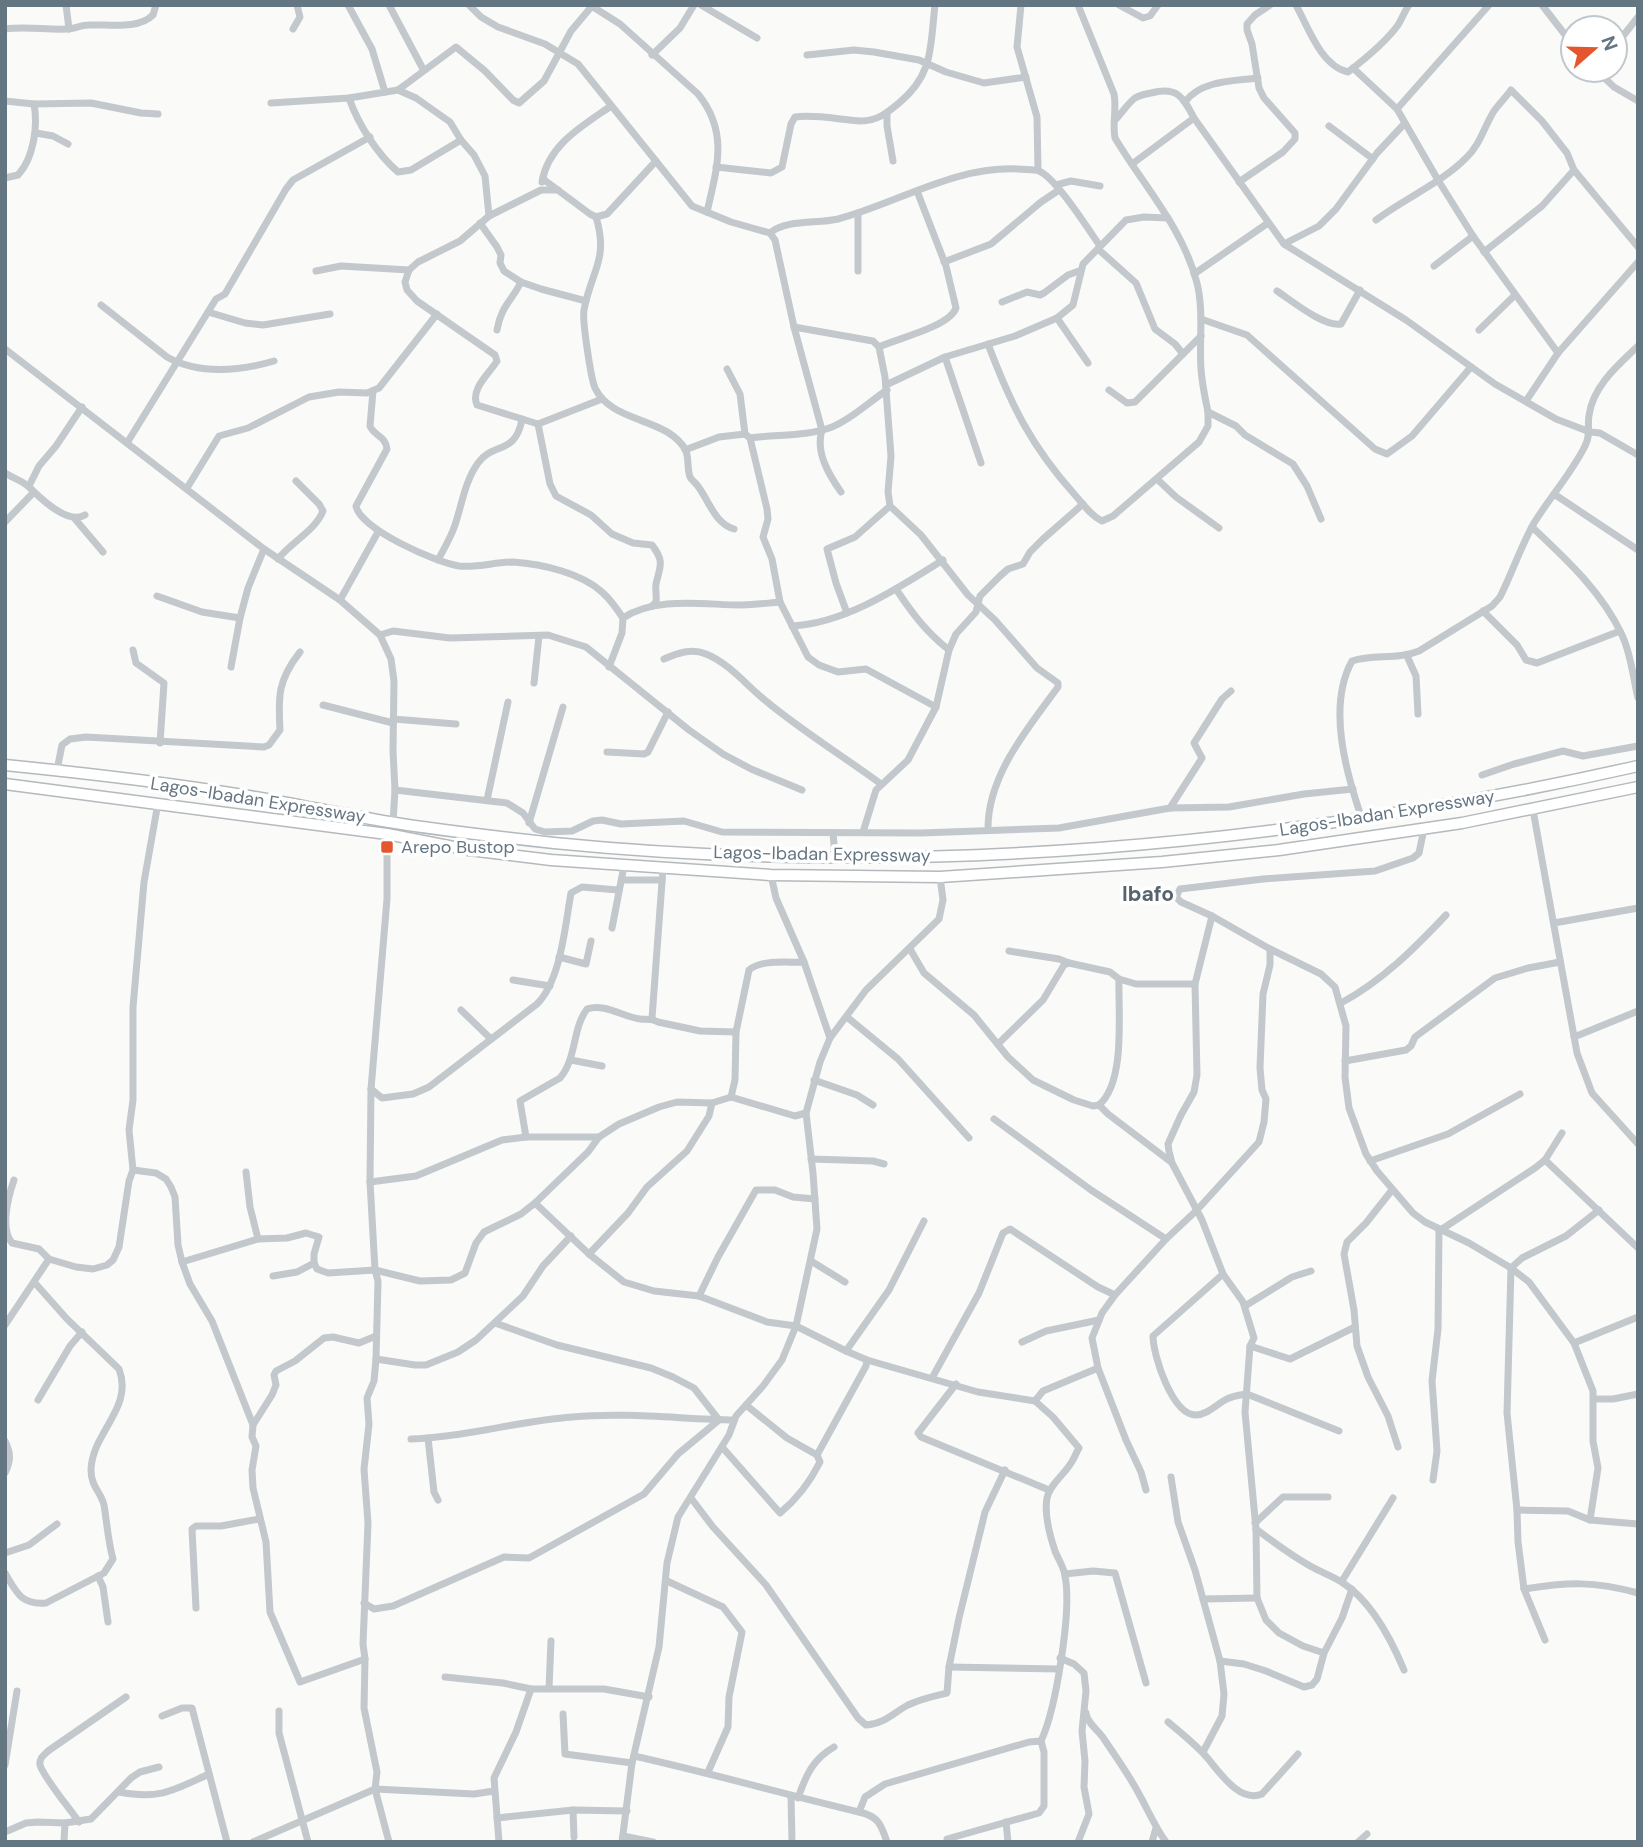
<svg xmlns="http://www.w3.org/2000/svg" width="1643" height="1847" font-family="'DM Sans',sans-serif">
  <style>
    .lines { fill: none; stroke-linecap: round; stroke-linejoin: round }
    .highway-casing { stroke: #b4b9bd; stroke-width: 13 }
    .minor { stroke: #c3c8cc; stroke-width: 7 }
    .highway { stroke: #fff; stroke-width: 10 }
    .poi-dot { fill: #e4572e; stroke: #fff; stroke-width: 2.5 }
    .labels { text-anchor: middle; stroke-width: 7; stroke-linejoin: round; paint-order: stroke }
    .street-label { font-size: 18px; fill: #657683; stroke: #fff }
    .poi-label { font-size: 18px; fill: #657683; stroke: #fff; text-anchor: start }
    .quarter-label { font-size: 21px; font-weight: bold; fill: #57646e; stroke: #fff }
  </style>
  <rect width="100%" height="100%" fill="#fafaf8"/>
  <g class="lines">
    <!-- highway casing -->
    <g class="highway-casing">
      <g id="highway">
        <path d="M5 765C85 773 164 782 243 795 292 803 341 814 389 822 444 831 499 837 554 843 916 879 1284 846 1638 766"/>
        <polyline points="5,784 387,834 469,850 551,860 771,875 940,877 1162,862 1279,850 1462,823 1638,787"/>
      </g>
    </g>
    <!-- minor -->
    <g class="minor">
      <polyline points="66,5 69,29"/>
      <polyline points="348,5 372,49 385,92"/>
      <polyline points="389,5 423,69"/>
      <path d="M469 5 481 17 498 27 545 44 578 64 692 206 731 222 770 233 775 240 794 327 822 430C815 452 829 475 841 492"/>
      <path d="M590 5 620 24 698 94C729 132 717 168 707 212"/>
      <polyline points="701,5 757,38"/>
      <polyline points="1021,5 1017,47 1037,117 1038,170"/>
      <path d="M1078 5 1114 94C1117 109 1112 123 1115 138 1143 185 1183 228 1197 283 1204 312 1199 341 1201 369 1202 384 1205 398 1208 412L1236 426 1245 435 1293 464 1307 486 1321 519"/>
      <polyline points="1119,5 1143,18 1150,16 1158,5"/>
      <path d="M1296 5C1308 27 1321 66 1348 72 1365 59 1385 43 1398 25 1402 19 1404 12 1409 5"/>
      <polyline points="1542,5 1573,45"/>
      <path d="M5 29C26 26 46 30 67 29 74 29 81 25 89 25 108 24 138 30 153 15L156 5"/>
      <polyline points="293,29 300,17 297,5"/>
      <polyline points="1615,46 1638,17"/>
      <polyline points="652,55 680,28 694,5"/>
      <polyline points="807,55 854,50 874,52 919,60 946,72 984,83 1026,77"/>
      <polyline points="1353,68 1397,109 1438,180 1473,236 1558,353"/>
      <polyline points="1596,70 1614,87 1638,101"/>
      <polyline points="398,90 416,98 450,122 461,140 474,155 485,176 489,216"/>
      <path d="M349 98C358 124 377 154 398 172L411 170 461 140"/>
      <polyline points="5,101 34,104 91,103 141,113 158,114"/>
      <path d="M1185 102C1201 80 1234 81 1258 78"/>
      <polyline points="271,103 349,98 398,90 456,47 485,71 513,100 519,103 544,81 571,31 592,6"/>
      <polyline points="1397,109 1489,5"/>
      <polyline points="887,114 887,126 893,161"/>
      <path d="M1116 119C1122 113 1128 103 1135 98 1140 95 1145 94 1151 93 1177 86 1183 97 1194 118"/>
      <polyline points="1329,126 1373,159"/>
      <polyline points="36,133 53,136 68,144"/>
      <polyline points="1132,164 1194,118 1284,244 1406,320 1495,384 1556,419 1590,432 1600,433 1638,455"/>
      <path d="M716 167 771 173 782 167 791 124 795 117C816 114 840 120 861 121 877 121 887 113 899 103 934 74 930 47 935 5"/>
      <path d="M5 178 18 175C34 158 38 125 34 104"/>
      <polyline points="543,179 590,214 596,217 607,214 656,161"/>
      <path d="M542 182C548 145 582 126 611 106"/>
      <polyline points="1239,182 1283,152 1295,139 1295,133 1264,98 1259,88 1252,44 1247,30 1247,24 1255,15 1270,5"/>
      <polyline points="1056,185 1071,181 1100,186"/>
      <path d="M558 190H541L489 216 460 241 418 262 409 270 405 282 407 290 417 301 495 355 497 361C489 374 470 389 477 405L538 424 602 399"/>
      <polyline points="858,213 858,271"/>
      <path d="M596 217C609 260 591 271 584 310 582 320 591 379 595 388 612 424 669 417 686 451 689 459 687 469 690 477 692 481 695 482 697 485 709 500 714 523 734 529"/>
      <path d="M1376 220C1405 198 1440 184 1466 158 1480 145 1484 127 1494 111 1499 104 1506 97 1511 90L1542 121 1567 153 1574 170 1638 247"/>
      <polyline points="480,223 497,247 501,255 500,263 504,271 521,282 541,289 586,301"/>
      <path d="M770 233C786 219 817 224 838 219 898 203 954 166 1018 169 1025 170 1033 169 1039 171 1056 178 1088 229 1100 246"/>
      <polyline points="1284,244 1319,226 1336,209 1377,153 1405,123"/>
      <polyline points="1098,249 1136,283 1155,329 1175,344 1183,354"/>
      <polyline points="1484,252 1542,206 1574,170"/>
      <polyline points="944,262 991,244 1041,202 1059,190"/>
      <polyline points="1434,266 1473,236"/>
      <polyline points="316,271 341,266 409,270"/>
      <polyline points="1194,274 1268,223"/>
      <path d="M1277 291C1292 301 1324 327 1341 324L1360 290"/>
      <polyline points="1002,302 1027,292 1040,295 1044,293 1068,275 1079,271"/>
      <path d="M101 305 167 357C199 375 240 371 274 361"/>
      <polyline points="208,312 245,323 263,325 330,314"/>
      <polyline points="1057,318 1088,363"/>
      <polyline points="1201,319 1247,335 1375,449 1387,454 1412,436 1471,367"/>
      <path d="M794 327 873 341 879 347 885 377 891 456 888 492 890 506 921 535 968 595 995 620 1037 668 1058 683V687C1028 728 987 776 988 830"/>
      <path d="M497 330C501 306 511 302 521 282"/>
      <polyline points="1479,330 1515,295"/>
      <path d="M988 344C1011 405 1031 446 1075 495 1083 504 1091 516 1102 521L1113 516 1199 442 1208 426V412"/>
      <path d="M879 347C898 338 949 327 956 308L946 266 917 191"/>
      <polyline points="5,349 264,549 340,600 380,635 391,659 394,681 393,751 395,790 393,823"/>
      <polyline points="945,357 981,463"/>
      <polyline points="727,369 740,394 745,434"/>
      <polyline points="886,385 945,357 1015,336 1057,318 1073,305 1083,264 1126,220 1144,217 1168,218"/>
      <polyline points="1109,390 1127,403 1135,402 1201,336"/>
      <path d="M373 391 370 426C374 436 386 436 387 449L356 506C360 529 437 563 459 566 477 568 495 562 513 562 542 564 582 573 603 593 611 600 617 609 623 618"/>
      <polyline points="1526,401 1558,353 1638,262"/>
      <path d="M538 424 550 484 556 496 591 515 612 534 633 543 652 545C665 562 660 566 656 584 655 590 657 596 656 602L652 606"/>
      <polyline points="750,438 767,509 768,519 763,537 772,559 780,602 808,657 819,665 838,672 866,669 936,707"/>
      <polyline points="127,443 216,299 225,294 286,189 293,180 370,137"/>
      <path d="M685 450 719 437 745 434 750 438C777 434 806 437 832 427 852 419 869 402 887 390"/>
      <path d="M5 473C13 478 23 481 29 487 41 499 68 525 85 515"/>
      <polyline points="1157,479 1176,497 1219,528"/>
      <polyline points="29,486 39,466 56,446 82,407"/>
      <polyline points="187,488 219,436 248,428 309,397 339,392 367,393 379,388 437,314"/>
      <polyline points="1554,494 1638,550"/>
      <polyline points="75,519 103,552"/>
      <polyline points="5,522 33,493"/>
      <path d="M1532 527C1566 559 1602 592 1622 635 1631 654 1633 677 1638 698"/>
      <path d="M278 559C291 542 315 531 323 511L319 504 296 481"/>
      <path d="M438 560C444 549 451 537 455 525 462 504 465 481 478 463 493 442 516 455 522 419"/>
      <path d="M896 589C912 613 926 632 949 650"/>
      <polyline points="157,596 202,612 240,618 231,667"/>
      <polyline points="340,600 378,532"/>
      <polyline points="1483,611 1517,645 1526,660 1537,663 1620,631"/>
      <polyline points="847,613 836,583 827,549 855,537 890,506"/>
      <polyline points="240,618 248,588 264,549"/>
      <path d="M792 626C846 623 898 588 943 560"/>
      <polyline points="380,635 393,631 450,638 548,635 586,647 689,730 723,754 751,769 802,790"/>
      <polyline points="133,650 136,663 164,683 160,743"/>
      <polyline points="1407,656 1416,676 1418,714"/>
      <path d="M664 659C678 653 691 648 706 654 729 663 747 686 766 701 802 731 843 756 881 784"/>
      <path d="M609 667 622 633 623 618C656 596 704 605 742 605 755 605 768 603 780 602"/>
      <polyline points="534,683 539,636"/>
      <polyline points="323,705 393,723"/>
      <polyline points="393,719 456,724"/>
      <polyline points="607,752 644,754 648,752 668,712"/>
      <path d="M57 770 62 745 70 739 86 737 264 747 269 745 280 730C278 696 278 680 300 652"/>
      <polyline points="1482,775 1514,764 1563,751 1583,756 1638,746"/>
      <polyline points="395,790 507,803 523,813 535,829 545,832 572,831 593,821 602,820 621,824 684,821 722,832 921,833 1059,828 1170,808 1229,807 1304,794 1353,789"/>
      <polyline points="487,800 508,702"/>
      <polyline points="1170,808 1202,758 1194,743 1222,699 1231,691"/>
      <polyline points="1533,810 1577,1053 1592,1093 1638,1144"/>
      <path d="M1362 819C1346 773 1327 706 1352 661 1374 654 1397 660 1419 651L1492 606 1500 597C1512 573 1521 546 1534 523 1550 497 1571 474 1585 446 1591 435 1587 427 1589 415 1593 386 1618 365 1638 346"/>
      <polyline points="529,823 563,707"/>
      <polyline points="1424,829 1419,853 1413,858 1375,871 1263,879 1180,889 1176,897 1181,902 1212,916 1270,949 1321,974 1335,987 1346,1026 1345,1077 1349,1108 1366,1154 1377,1171 1413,1213 1425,1222 1469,1243 1511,1268 1529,1282 1574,1343 1593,1391 1593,1441 1598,1468 1590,1520"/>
      <polyline points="863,832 876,790 908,760 936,707 949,650 956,634 976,612 980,596 1000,576 1008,569 1023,564 1030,552 1043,539 1083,504"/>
      <polyline points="833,833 835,856"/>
      <polyline points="387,834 387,899 371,1089 370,1182 375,1270 378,1281 376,1359 374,1381 367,1398 369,1424 364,1469 368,1523 363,1644 365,1659 364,1708 377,1772 375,1789 389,1842"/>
      <polyline points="771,875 776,898 804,962 830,1038"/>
      <polyline points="622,880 662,880"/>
      <polyline points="1212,916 1195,984 1197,1075 1194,1092 1181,1115 1168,1144 1169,1151 1172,1163 1202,1220 1223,1274 1243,1302 1254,1338 1250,1346 1245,1412 1256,1529 1257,1598 1266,1620 1279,1633 1303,1646 1324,1653"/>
      <polyline points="1554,923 1638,908"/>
      <polyline points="612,928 624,866"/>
      <polyline points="910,949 924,973 974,1015 1008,1057 1033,1080 1074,1100 1093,1106 1099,1105 1108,1114 1171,1162"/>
      <polyline points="1009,951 1059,959 1069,963"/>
      <polyline points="559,957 586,964 591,941"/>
      <polyline points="513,980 550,986"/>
      <path d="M1341 1003C1382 981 1415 948 1446 915"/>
      <polyline points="461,1010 491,1039"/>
      <polyline points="847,1017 898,1059 969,1138"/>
      <polyline points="652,1018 663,868"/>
      <polyline points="1574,1037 1638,1011"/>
      <polyline points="998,1044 1043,1000 1064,965 1069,963 1110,972 1119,979 1136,984 1195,984"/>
      <polyline points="571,1060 602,1066"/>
      <polyline points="1345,1061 1406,1050 1411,1046 1415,1037 1495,978 1528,968 1560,962"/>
      <polyline points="814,1080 857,1095 873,1105"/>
      <path d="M371 1089 382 1098 413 1094 429 1087 537 1004C561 980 565 926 571 893L582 887 618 890"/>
      <path d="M731 1097 735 1080 736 1032 749 970C761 959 789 963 804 962"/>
      <path d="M1099 1105C1126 1082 1118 1012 1119 979"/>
      <polyline points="994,1119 1091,1190 1166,1239 1197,1210 1259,1142 1264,1122 1266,1099 1262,1090 1260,1068 1263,994 1270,965 1270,949"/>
      <path d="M526 1137 520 1101 560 1078C577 1058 572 1029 587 1009 605 1003 623 1017 640 1019 648 1020 651 1018 658 1022L700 1031 736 1032"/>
      <polyline points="811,1159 873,1161 884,1164"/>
      <polyline points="1545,1160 1638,1248"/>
      <polyline points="1370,1161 1448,1134 1520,1094"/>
      <polyline points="133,1170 156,1173 166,1179 171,1187 175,1197 178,1245 182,1262 190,1284 212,1321 253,1425 252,1437 256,1446 252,1470 253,1488 266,1542 270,1612 300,1682 365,1659"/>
      <polyline points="246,1172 250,1207 258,1239"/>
      <path d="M14 1180C8 1197 0 1229 12 1243L39 1249 49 1259 76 1267 93 1269 107 1265 113 1260 119 1247 129 1181 133 1170 129 1130 133 1100V1007L144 882 158 803"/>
      <polyline points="370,1182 416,1176 502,1140 526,1137 599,1137"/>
      <polyline points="1392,1190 1366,1223 1347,1242 1344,1254 1354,1310 1357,1346 1368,1377 1388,1416 1398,1447"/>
      <polyline points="535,1203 589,1254 624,1282 654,1291 699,1296 767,1322 796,1326 846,1351"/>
      <polyline points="1439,1231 1535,1168 1545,1160 1562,1133"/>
      <polyline points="589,1254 628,1213 647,1187 687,1151 709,1116 712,1103"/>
      <polyline points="811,1261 845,1282"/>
      <polyline points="182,1262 258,1239 287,1238 306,1233 319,1237 314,1254 314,1263 317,1269 328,1273 375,1270 420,1281 451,1280 465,1273 476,1243 484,1232 521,1214 535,1203 588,1152 599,1137 619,1124 659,1107 677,1102 712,1103 731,1097 795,1116 806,1113"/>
      <path d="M1223 1274 1153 1336C1153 1355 1172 1415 1196 1415 1207 1415 1216 1405 1225 1400 1232 1396 1239 1395 1247 1394L1339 1431"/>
      <polyline points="273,1276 297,1272 314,1263"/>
      <polyline points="699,1296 718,1257 756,1190 775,1190 793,1197 815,1199"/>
      <polyline points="1245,1306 1292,1277 1311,1271"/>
      <polyline points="5,1325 49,1259"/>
      <polyline points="1022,1342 1046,1331 1099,1320"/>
      <polyline points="1574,1343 1638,1317"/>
      <polyline points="1250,1346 1290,1359 1355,1327"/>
      <polyline points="376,1359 415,1365 426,1365 458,1352 476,1340 523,1296 543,1266 571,1236"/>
      <polyline points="932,1378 979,1293 1003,1233 1010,1229 1098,1287 1115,1295"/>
      <polyline points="956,1384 918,1433 921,1437 1049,1490"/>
      <polyline points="1594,1399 1613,1399 1638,1394"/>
      <polyline points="38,1400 70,1346 82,1332"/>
      <polyline points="1035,1401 1043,1391 1098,1368"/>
      <polyline points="746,1405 787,1438 817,1455 866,1366 867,1360 846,1351 889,1290 924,1221"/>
      <polyline points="253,1425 272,1395 276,1385 274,1375 276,1371 295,1361 324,1338 333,1337 359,1343 376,1336"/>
      <polyline points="428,1438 434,1492 438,1500"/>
      <path d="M411 1439C466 1437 518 1421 572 1417 626 1412 680 1419 734 1420"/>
      <path d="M5 1441C11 1453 11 1461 5 1473"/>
      <path d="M722 1447 780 1513C797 1499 810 1482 820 1462L817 1455"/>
      <polyline points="1171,1477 1178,1522 1195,1570 1220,1661 1224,1694 1222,1716 1203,1752"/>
      <polyline points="1433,1480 1437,1451 1432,1381 1438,1329 1439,1231"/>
      <polyline points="1146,1490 1141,1472 1126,1440 1098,1368 1092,1338 1102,1313 1115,1295 1166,1239"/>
      <path d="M691 1498 713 1527 766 1585 858 1718 866 1725C884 1724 893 1713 908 1705 920 1699 934 1696 947 1693L949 1667 959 1618 985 1512 1005 1470"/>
      <polyline points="1517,1510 1568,1511 1590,1520 1638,1524"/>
      <polyline points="1255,1523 1283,1497 1328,1497"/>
      <path d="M1256 1529C1275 1543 1293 1557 1314 1568 1323 1573 1334 1577 1343 1583 1371 1601 1391 1639 1404 1670"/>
      <polyline points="5,1553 29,1545 57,1524"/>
      <path d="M5 1573C17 1593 21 1605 46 1603L104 1573 113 1559C108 1541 107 1523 104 1505 101 1492 91 1487 91 1470 92 1432 134 1408 119 1369L67 1319 35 1283"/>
      <polyline points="1065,1574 1093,1571 1115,1573 1146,1683"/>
      <polyline points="98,1576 103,1587 108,1622"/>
      <polyline points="667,1581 723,1607 742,1632 729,1697 728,1727 708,1772"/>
      <polyline points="1342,1581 1393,1498"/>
      <path d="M1524 1589C1568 1582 1594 1581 1638 1593"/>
      <polyline points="1203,1599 1257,1598"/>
      <polyline points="364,1603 374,1609 393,1606 504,1557 529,1558 644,1494 678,1454 719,1420 694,1388 673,1377 651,1368 557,1345 495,1323"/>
      <polyline points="196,1608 192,1529 196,1526 221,1526 259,1519"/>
      <polyline points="1545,1640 1524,1589 1518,1542 1517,1510 1507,1413 1511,1268 1522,1258 1566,1236 1599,1210"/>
      <polyline points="1060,1658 1074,1664 1084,1673 1086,1691 1082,1731 1085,1761 1084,1787 1089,1814 1078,1842"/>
      <polyline points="1220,1661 1244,1664 1266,1671 1304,1687 1312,1685 1317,1679 1324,1653 1342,1618 1352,1589"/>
      <polyline points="949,1667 1058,1669"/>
      <polyline points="445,1677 503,1683 531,1689 604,1689 649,1697"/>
      <polyline points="549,1688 551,1641"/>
      <polyline points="279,1711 279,1733 308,1842"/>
      <path d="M1086 1713C1087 1723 1099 1731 1104 1739 1116 1757 1129 1775 1139 1794 1148 1810 1155 1827 1166 1842"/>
      <polyline points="563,1714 565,1754 632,1763"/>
      <polyline points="162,1716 182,1708 192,1708 227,1842"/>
      <path d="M1168 1722C1179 1731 1191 1741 1202 1752 1217 1767 1237 1804 1262 1794L1298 1754"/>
      <path d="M634 1756C710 1773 784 1794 859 1812L865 1797 885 1784 1029 1742 1041 1741C1056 1709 1072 1610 1065 1576 1064 1567 1058 1559 1055 1551 1050 1536 1044 1514 1047 1498 1050 1484 1064 1475 1071 1463 1074 1459 1076 1453 1079 1448L1053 1417 1035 1401 978 1392 867 1360"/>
      <polyline points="5,1765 17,1691"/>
      <path d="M119 1792C160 1800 174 1790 209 1774"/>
      <polyline points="791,1796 792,1842"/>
      <path d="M798 1798C806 1775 813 1759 834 1747"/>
      <path d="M859 1812C878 1816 881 1824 887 1842"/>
      <polyline points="497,1818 573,1810"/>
      <path d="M79 1822C70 1809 44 1778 40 1765 39 1758 44 1755 48 1751L126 1697"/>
      <polyline points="1006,1822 1008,1842"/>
      <polyline points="5,1832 26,1823 38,1822 65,1823 91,1819 131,1778 140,1772 159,1767"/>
      <polyline points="623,1836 653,1842"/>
      <polyline points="574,1837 573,1810 627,1811"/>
      <polyline points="947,1839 1039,1813 1044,1806 1044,1752 1041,1741"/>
      <polyline points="64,1842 65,1823"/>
      <polyline points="253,1842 375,1789 474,1794 494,1791"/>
      <polyline points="499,1842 494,1778 516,1732 531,1689"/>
      <polyline points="622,1842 632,1763 659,1647 667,1563 678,1517 729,1435 736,1416 763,1386 782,1360 796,1326 817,1229 813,1173 806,1113 820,1062 830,1038 866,990 939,919 943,900 940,877"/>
      <polyline points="1152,1842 1156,1828"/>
      <polyline points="1358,1842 1367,1834"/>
    </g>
    <!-- highway -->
    <use href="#highway" class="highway"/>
  </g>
  <!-- markers -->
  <rect class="poi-dot" x="380" y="840" width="14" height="14" rx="3.5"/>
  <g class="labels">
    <!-- street labels -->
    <g class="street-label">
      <text transform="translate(258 800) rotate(9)" y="6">Lagos-Ibadan Expressway</text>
      <text transform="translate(1387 813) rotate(-9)" y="6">Lagos-Ibadan Expressway</text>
      <text transform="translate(822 854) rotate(1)" y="6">Lagos-Ibadan Expressway</text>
    </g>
    <!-- poi labels -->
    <g class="poi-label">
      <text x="401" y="853">Arepo Bustop</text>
    </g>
    <!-- quarter labels -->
    <g class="quarter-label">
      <text x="1148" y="901">Ibafo</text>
    </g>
  </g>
  <!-- border -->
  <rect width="1643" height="1847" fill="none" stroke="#657683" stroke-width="14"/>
  <!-- north arrow -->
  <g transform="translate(1594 49) rotate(70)"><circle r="33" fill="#ffffff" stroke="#c1c8cd" stroke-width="2"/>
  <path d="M0-5L12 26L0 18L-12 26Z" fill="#e4572e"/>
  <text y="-10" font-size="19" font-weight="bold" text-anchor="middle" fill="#657683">N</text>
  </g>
</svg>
